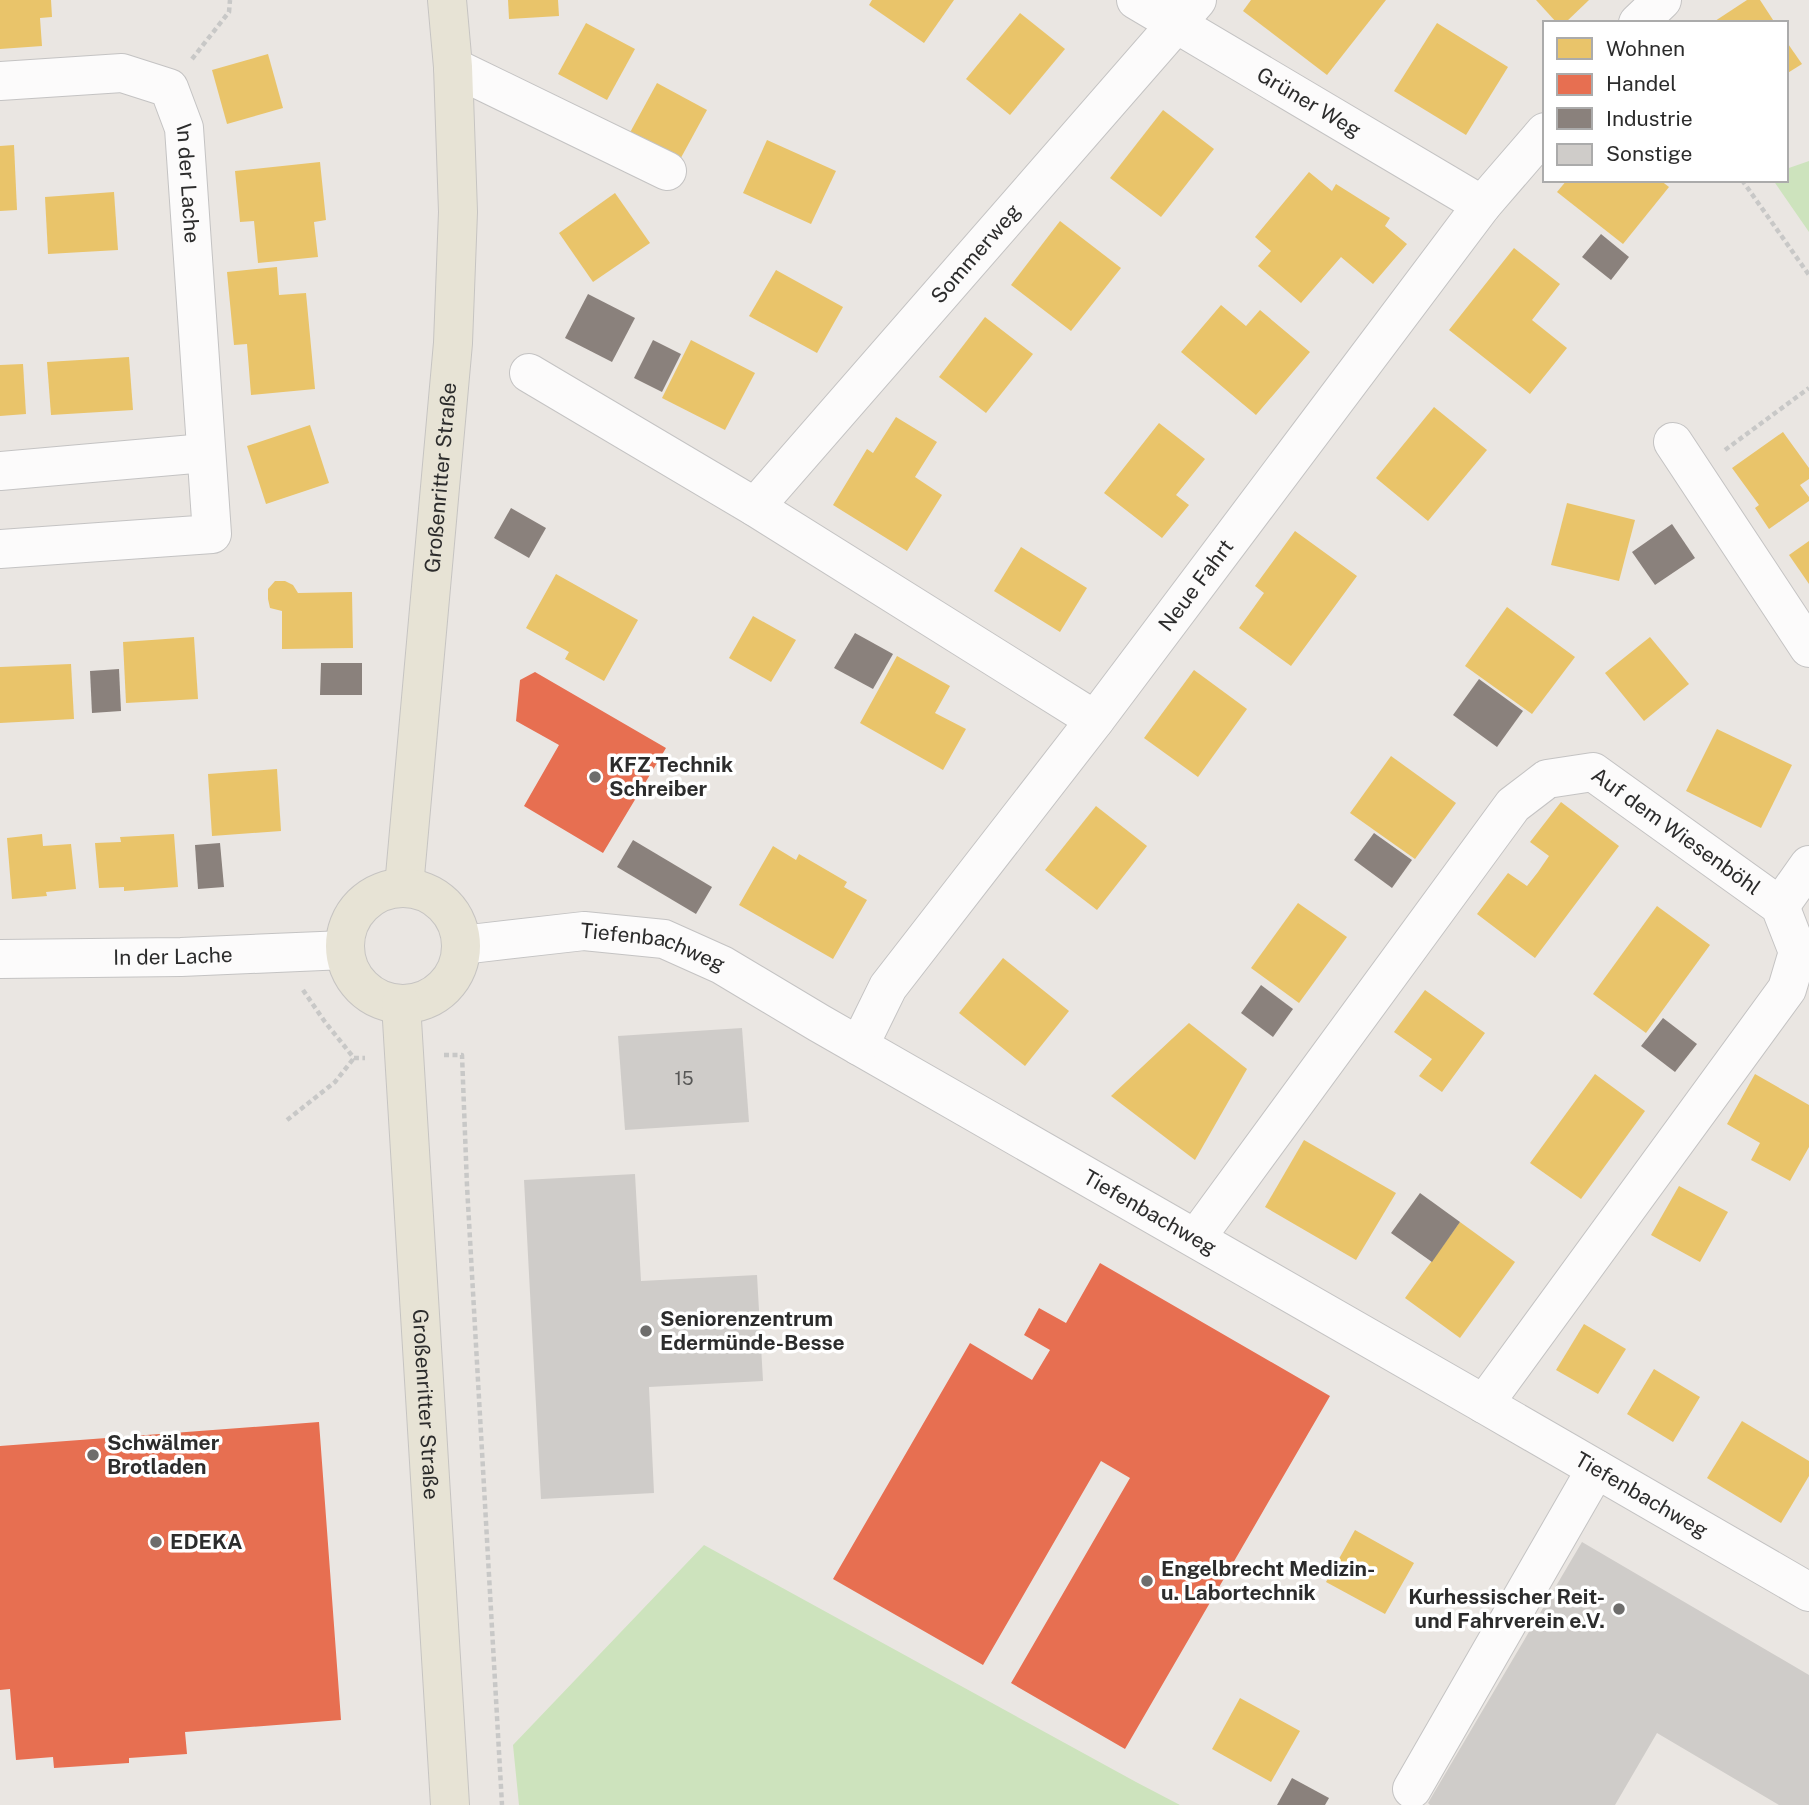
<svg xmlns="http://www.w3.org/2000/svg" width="1809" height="1805" font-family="'Public Sans',sans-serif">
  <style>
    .green { fill: #cde3bd }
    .homes { fill: #e9c46a }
    .shops { fill: #e76f51 }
    .industry { fill: #8a817c }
    .building { fill: #cfccc9 }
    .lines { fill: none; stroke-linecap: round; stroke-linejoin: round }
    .minor-casing { stroke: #c4c3c3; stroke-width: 40 }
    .major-casing { stroke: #c6c4c2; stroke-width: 40 }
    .path { stroke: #c8c8c7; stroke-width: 4.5; stroke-dasharray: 5 3.5; stroke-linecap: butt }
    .minor { stroke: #fcfbfb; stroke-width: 38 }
    .major { stroke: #e7e3d5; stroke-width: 38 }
    .poi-dot { fill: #6e6d6c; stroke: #fff; stroke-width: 2.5 }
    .labels { text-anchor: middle; stroke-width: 7; stroke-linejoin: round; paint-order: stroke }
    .number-label { font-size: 18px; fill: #565655 }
    .street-label { font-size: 21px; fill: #2c2c2c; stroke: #fff }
    .poi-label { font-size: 21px; font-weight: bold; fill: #2c2c2c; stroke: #fff; text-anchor: start }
  </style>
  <rect width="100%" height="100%" fill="#eae6e2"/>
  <!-- green -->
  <g class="green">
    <polygon points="1809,161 1809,232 1773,180 1786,180 1786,169"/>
    <polygon points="704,1545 1136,1782 1180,1805 519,1805 513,1745"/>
  </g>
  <!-- homes -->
  <g class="homes">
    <polygon points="0,0 51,0 52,17 40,18 42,46 0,49"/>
    <polygon points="508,0 558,0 559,16 509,19"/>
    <polygon points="872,0 954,0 924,43 869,5"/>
    <polygon points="1251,0 1386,0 1327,75 1243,11"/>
    <polygon points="1536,0 1589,0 1565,23 1557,23"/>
    <polygon points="1747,0 1760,0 1775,23 1712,23"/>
    <polygon points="1020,13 1065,49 1010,115 966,79"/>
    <polygon points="586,23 635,49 607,100 558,74"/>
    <polygon points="1437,23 1508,67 1466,135 1394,91"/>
    <polygon points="1786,41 1802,64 1786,74"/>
    <polygon points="268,54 283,108 227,124 212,70"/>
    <polygon points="657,83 707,110 677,165 627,138"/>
    <polygon points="1163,110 1214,149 1161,217 1110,178"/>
    <polygon points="767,140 836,171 811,224 743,193"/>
    <polygon points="14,145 17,210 0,211 0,146"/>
    <polygon points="320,162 326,220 314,222 318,257 258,263 254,221 240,222 235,171"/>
    <polygon points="1309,172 1332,191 1336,184 1390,218 1385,226 1407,244 1373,284 1341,257 1301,303 1258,266 1271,251 1255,237"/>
    <polygon points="1567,180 1660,180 1669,187 1623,244 1557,192"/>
    <polygon points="114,192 118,250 48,254 45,197"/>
    <polygon points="615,193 650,243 593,282 559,233"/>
    <polygon points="1060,221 1121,268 1071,331 1011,285"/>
    <polygon points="1514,248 1560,284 1532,320 1567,348 1530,394 1449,330"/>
    <polygon points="277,267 279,295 306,293 315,389 251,395 247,344 234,345 227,272"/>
    <polygon points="776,270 843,307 817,353 749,316"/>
    <polygon points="1221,305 1246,326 1260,310 1310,352 1256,415 1181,352"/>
    <polygon points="985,317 1033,354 986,413 939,377"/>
    <polygon points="691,340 755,373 725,430 662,398"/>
    <polygon points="129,357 133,410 51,415 47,362"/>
    <polygon points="23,364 26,414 0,416 0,365"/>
    <polygon points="1434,407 1487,450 1428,521 1376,478"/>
    <polygon points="896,417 937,442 915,477 942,495 907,551 833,505 867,449 873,453"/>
    <polygon points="1159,423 1205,459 1176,495 1189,505 1162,538 1104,493"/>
    <polygon points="310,425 329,483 266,504 247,446"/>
    <polygon points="1783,432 1809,468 1809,479 1800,485 1809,497 1809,501 1769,529 1755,508 1759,505 1732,468"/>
    <polygon points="1567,503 1635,520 1619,581 1551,565"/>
    <polygon points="1295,531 1357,576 1291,666 1239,628 1264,593 1255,586"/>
    <polygon points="1809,541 1809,584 1789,555"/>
    <polygon points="1021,547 1087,588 1060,632 994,591"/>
    <polygon points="556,574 638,620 604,681 565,659 569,652 526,628"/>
    <polygon points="275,581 285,581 293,585 298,593 352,592 353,648 282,649 282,611 270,608 268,599 268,589"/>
    <polygon points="1507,607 1575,657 1532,714 1465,666"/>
    <polygon points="753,616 796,640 771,682 729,658"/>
    <polygon points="194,637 198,699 126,703 123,642"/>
    <polygon points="1650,637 1689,684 1644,721 1605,673"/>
    <polygon points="897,656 950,686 935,713 966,729 943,770 860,723"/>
    <polygon points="71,664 74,719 0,723 0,667"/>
    <polygon points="1194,670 1247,709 1198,777 1144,738"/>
    <polygon points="1717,729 1792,765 1761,828 1686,791"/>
    <polygon points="1391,756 1456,803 1415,859 1350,813"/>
    <polygon points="277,769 281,831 212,836 208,774"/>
    <polygon points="1561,802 1619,846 1535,958 1477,914 1508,873 1527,886 1538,872 1549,856 1530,842"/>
    <polygon points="1096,806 1147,846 1097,910 1045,870"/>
    <polygon points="42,834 43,846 71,844 76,889 46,892 47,896 12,899 7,838"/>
    <polygon points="174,834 178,887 124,891 124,887 99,888 95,843 121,842 120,837"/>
    <polygon points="773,846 796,860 799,854 847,882 844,887 867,900 833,959 739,905"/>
    <polygon points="1298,903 1347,937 1299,1003 1251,968"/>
    <polygon points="1657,906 1710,945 1646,1033 1593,994"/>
    <polygon points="1003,958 1069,1011 1025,1066 959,1013"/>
    <polygon points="1425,990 1485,1033 1442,1092 1419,1076 1432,1059 1394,1032"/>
    <polygon points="1189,1023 1247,1069 1195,1160 1111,1096"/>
    <polygon points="1595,1074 1645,1111 1581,1199 1530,1163"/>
    <polygon points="1755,1074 1809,1105 1809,1147 1790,1181 1751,1160 1760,1143 1727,1124"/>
    <polygon points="1304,1140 1396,1193 1356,1260 1265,1207"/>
    <polygon points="1679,1186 1728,1212 1700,1262 1651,1235"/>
    <polygon points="1460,1222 1515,1262 1460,1338 1405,1298"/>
    <polygon points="1584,1324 1626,1349 1598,1394 1556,1370"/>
    <polygon points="1654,1369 1700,1397 1673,1442 1627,1414"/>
    <polygon points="1742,1421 1809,1461 1809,1476 1781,1523 1707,1478"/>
    <polygon points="1355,1530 1414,1563 1385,1614 1326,1582"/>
    <polygon points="1240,1698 1300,1731 1271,1782 1212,1749"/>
  </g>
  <!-- shops -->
  <g class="shops">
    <polygon points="535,672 666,748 603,853 524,806 559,745 516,721 520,680"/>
    <polygon points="1100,1263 1330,1396 1125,1749 1011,1683 1130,1478 1101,1461 983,1665 833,1579 970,1343 1032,1380 1050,1350 1024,1335 1039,1308 1066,1323"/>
    <polygon points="319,1422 341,1720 185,1732 187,1754 129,1758 129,1763 54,1768 53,1757 16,1760 10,1689 0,1690 0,1446"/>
  </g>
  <!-- industry -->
  <g class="industry">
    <polygon points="1601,234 1629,257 1611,280 1582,257"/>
    <polygon points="588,294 635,318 612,362 565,338"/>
    <polygon points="653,340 681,354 662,392 634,378"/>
    <polygon points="511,508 546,528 529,558 494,538"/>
    <polygon points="1672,524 1695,558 1655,585 1632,552"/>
    <polygon points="855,633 893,654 873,689 834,668"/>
    <polygon points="321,663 362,663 362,695 320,695"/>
    <polygon points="119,669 121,711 92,713 90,671"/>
    <polygon points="1479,679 1523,711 1497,747 1453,715"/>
    <polygon points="1374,833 1412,860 1392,888 1354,860"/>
    <polygon points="633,840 712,887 696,914 617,867"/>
    <polygon points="220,843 224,887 198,889 195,845"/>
    <polygon points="1261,985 1293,1009 1273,1037 1241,1013"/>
    <polygon points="1663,1018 1697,1044 1675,1072 1641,1046"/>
    <polygon points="1420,1193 1460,1222 1432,1262 1391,1233"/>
    <polygon points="1292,1778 1329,1798 1325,1805 1277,1805"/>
  </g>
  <!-- building -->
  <g class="building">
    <polygon points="742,1028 749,1122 625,1130 618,1036"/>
    <polygon points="635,1174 641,1281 757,1275 763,1381 649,1387 654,1493 541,1499 524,1180"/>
    <polygon points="1582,1542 1809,1675 1809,1805 1779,1805 1657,1733 1615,1805 1430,1805 1428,1803"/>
  </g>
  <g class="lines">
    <!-- minor casing -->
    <g class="minor-casing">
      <g id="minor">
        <path id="s1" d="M1136 0 1482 205"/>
        <polyline points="1638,23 1662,0"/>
        <polyline points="453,67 667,171"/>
        <path id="s2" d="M0 81 122 73 169 88 184 128 212 534 0 549"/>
        <polyline points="529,373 755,507 1095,720"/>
        <polyline points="1673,442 1809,648"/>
        <polyline points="0,471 205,453"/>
        <path id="s3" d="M755 507 1197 0"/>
        <polyline points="1780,906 1809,865"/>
        <path id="s4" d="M462 945 584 931 664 939 722 965 819 1023 1484 1404 1809 1592"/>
        <path id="s5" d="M0 959 181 957 345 950"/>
        <path id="s6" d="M859 1046 888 987 1095 720 1482 205 1545 132"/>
        <path id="s7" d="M1196 1238 1513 805 1547 779 1593 772 1780 906 1798 952 1787 989 1484 1404"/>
        <polyline points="1412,1789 1596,1469"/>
      </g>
    </g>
    <!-- major casing -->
    <g class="major-casing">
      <g id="major">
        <path id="s8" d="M404 887 453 343 458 212 453 67 447 0"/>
        <circle cx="403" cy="946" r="58"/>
        <path id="s9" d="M401 1004 450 1805"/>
      </g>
    </g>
    <!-- path -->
    <g class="path">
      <polyline points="192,59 229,12 230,0"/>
      <polyline points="1742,180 1809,275"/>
      <polyline points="1725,450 1809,388"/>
      <polyline points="303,990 325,1022 354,1058 365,1058"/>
      <polyline points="444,1055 462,1055 467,1186 502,1805"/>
      <polyline points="287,1120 335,1082 354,1058"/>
    </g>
    <!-- minor -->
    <use href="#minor" class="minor"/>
    <!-- major -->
    <use href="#major" class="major"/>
  </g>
  <!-- markers -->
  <g class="poi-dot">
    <circle cx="595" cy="777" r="7"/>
    <circle cx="646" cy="1331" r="7"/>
    <circle cx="93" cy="1455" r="7"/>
    <circle cx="156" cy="1542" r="7"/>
    <circle cx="1147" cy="1581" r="7"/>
    <circle cx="1619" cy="1609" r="7"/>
  </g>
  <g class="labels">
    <!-- number labels -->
    <g class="number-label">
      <text x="684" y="1085">15</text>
    </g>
    <!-- street labels -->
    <g class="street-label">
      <text dy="7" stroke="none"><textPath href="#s1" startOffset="201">Grüner Weg</textPath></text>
      <text dy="7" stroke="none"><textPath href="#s2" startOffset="270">In der Lache</textPath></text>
      <text dy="7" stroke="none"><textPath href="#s3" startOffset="336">Sommerweg</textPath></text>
      <text dy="7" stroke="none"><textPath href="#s8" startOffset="411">Großenritter Straße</textPath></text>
      <text dy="7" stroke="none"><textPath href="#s6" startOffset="572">Neue Fahrt</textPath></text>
      <text dy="7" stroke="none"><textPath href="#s7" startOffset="728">Auf dem Wiesenböhl</textPath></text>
      <text dy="7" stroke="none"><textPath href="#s4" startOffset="194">Tiefenbachweg</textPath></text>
      <text dy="7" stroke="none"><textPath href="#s5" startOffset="173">In der Lache</textPath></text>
      <text dy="7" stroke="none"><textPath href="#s4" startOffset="761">Tiefenbachweg</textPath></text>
      <text dy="7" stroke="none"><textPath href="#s9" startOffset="401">Großenritter Straße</textPath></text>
      <text dy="7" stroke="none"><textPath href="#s4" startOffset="1328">Tiefenbachweg</textPath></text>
    </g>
    <!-- poi labels -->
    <g class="poi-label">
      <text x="609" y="772">KFZ Technik<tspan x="609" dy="24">Schreiber</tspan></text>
      <text x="660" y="1326">Seniorenzentrum<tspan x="660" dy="24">Edermünde-Besse</tspan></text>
      <text x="107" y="1450">Schwälmer<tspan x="107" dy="24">Brotladen</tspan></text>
      <text x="170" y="1549">EDEKA</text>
      <text x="1161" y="1576">Engelbrecht Medizin-<tspan x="1161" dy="24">u. Labortechnik</tspan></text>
      <text x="1605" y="1604" text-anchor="end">Kurhessischer Reit-<tspan x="1605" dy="24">und Fahrverein e.V.</tspan></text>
    </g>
  </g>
  <!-- legend -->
  <rect x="1543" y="21" width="245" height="161" fill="#ffffff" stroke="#ababab" stroke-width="2"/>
  <rect x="1557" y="38" width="35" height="21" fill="#e9c46a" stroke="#ababab" stroke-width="2"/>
  <text x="1606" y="56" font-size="21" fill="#2c2c2c">Wohnen</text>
  <rect x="1557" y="74" width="35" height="21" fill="#e76f51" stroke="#ababab" stroke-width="2"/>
  <text x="1606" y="91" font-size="21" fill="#2c2c2c">Handel</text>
  <rect x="1557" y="108" width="35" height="21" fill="#8a817c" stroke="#ababab" stroke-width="2"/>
  <text x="1606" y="126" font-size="21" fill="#2c2c2c">Industrie</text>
  <rect x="1557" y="144" width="35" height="21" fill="#cfccc9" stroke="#ababab" stroke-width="2"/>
  <text x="1606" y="161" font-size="21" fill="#2c2c2c">Sonstige</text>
</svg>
